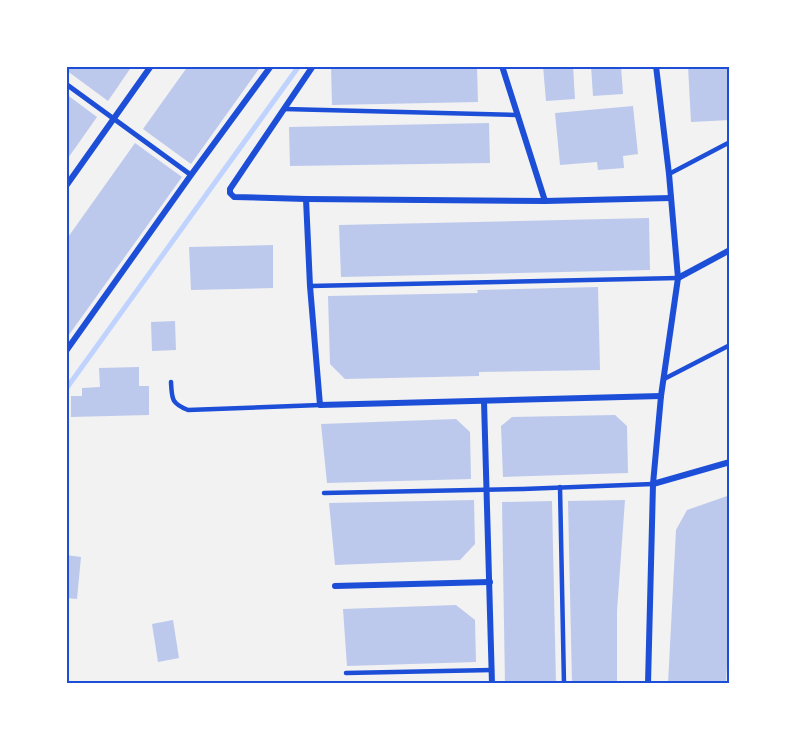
<svg xmlns="http://www.w3.org/2000/svg" width="796" height="750" font-family="'Source Serif 4',serif">
  <style>
    .lines { fill: none; stroke-linecap: round; stroke-linejoin: round }
    .stream { stroke: #bfd3fe; stroke-width: 5 }
    .building { fill: #bdc9ec }
    .service { stroke: #1d4ed8; stroke-width: 4.5 }
    .pedestrian { stroke: #1d4ed8; stroke-width: 5 }
    .minor { stroke: #1d4ed8; stroke-width: 6 }
    .neatline { fill: none; stroke: #1d4ed8; stroke-width: 2 }
  </style>
  <rect width="100%" height="100%" fill="#f2f2f2"/>
  <g class="lines">
    <!-- stream -->
    <polyline class="stream" points="66,389 299,66"/>
  </g>
  <!-- building -->
  <g class="building">
    <polygon points="66,66 132,66 108,101 66,70"/>
    <polygon points="188,66 261,66 191,164 143,129"/>
    <polygon points="331,66 477,66 478,102 332,105"/>
    <polygon points="543,66 573,66 575,99 546,101"/>
    <polygon points="591,66 621,66 623,94 593,96"/>
    <polygon points="688,66 730,66 730,120 691,122"/>
    <polygon points="66,94 97,117 66,161"/>
    <polygon points="633,106 638,154 623,156 624,168 598,170 597,162 560,165 555,113"/>
    <polygon points="489,123 490,163 290,166 289,127"/>
    <polygon points="135,143 182,177 66,339 66,240"/>
    <polygon points="649,218 650,270 341,277 339,225"/>
    <polygon points="273,245 273,288 191,290 189,247"/>
    <polygon points="598,287 600,370 479,372 479,376 345,379 330,364 328,296 478,293 477,290"/>
    <polygon points="175,321 176,350 152,351 151,322"/>
    <polygon points="139,367 139,386 149,386 149,415 71,417 71,396 82,396 82,388 100,387 99,368"/>
    <polygon points="615,415 627,426 628,473 503,477 501,426 512,417"/>
    <polygon points="456,419 470,432 471,479 327,483 321,424"/>
    <polygon points="730,495 730,607 726,684 668,684 676,530 687,510"/>
    <polygon points="474,500 475,544 460,560 335,565 329,503"/>
    <polygon points="625,500 617,611 617,684 572,684 568,501"/>
    <polygon points="552,501 556,684 505,684 502,502"/>
    <polygon points="66,555 81,557 77,599 66,598"/>
    <polygon points="456,605 475,620 476,662 347,666 343,609"/>
    <polygon points="173,620 179,658 158,662 152,624"/>
    <polygon points="432,681 465,682 465,684 412,684 412,682"/>
  </g>
  <g class="lines">
    <!-- service -->
    <g class="service">
      <polyline points="284,109 517,115"/>
      <polyline points="669,174 730,142"/>
      <polyline points="310,286 678,278"/>
      <polyline points="664,379 730,345"/>
      <path d="M171 382C172 399 171 403 188 410L320 405"/>
      <polyline points="560,487 564,684"/>
      <polyline points="324,493 523,489 653,484"/>
      <polyline points="346,673 492,670"/>
    </g>
    <!-- pedestrian -->
    <polyline class="pedestrian" points="66,84 191,175"/>
    <!-- minor -->
    <g class="minor">
      <polyline points="313,66 230,189 230,193 234,197 306,199 545,201 671,198"/>
      <polyline points="502,66 545,201"/>
      <polyline points="66,186 151,66"/>
      <polyline points="306,199 310,286 320,405 661,396"/>
      <polyline points="678,278 730,250"/>
      <polyline points="66,351 191,175 271,66"/>
      <polyline points="484,401 492,684"/>
      <polyline points="653,484 730,462"/>
      <polyline points="335,586 490,582"/>
      <polyline points="648,684 653,484 661,396 678,278 669,174 656,66"/>
    </g>
  </g>
  <!-- border -->
  <rect width="796" height="750" fill="none" stroke="#ffffff" stroke-width="135"/>
  <rect x="68" y="68" width="660" height="614" class="neatline"/>
</svg>
